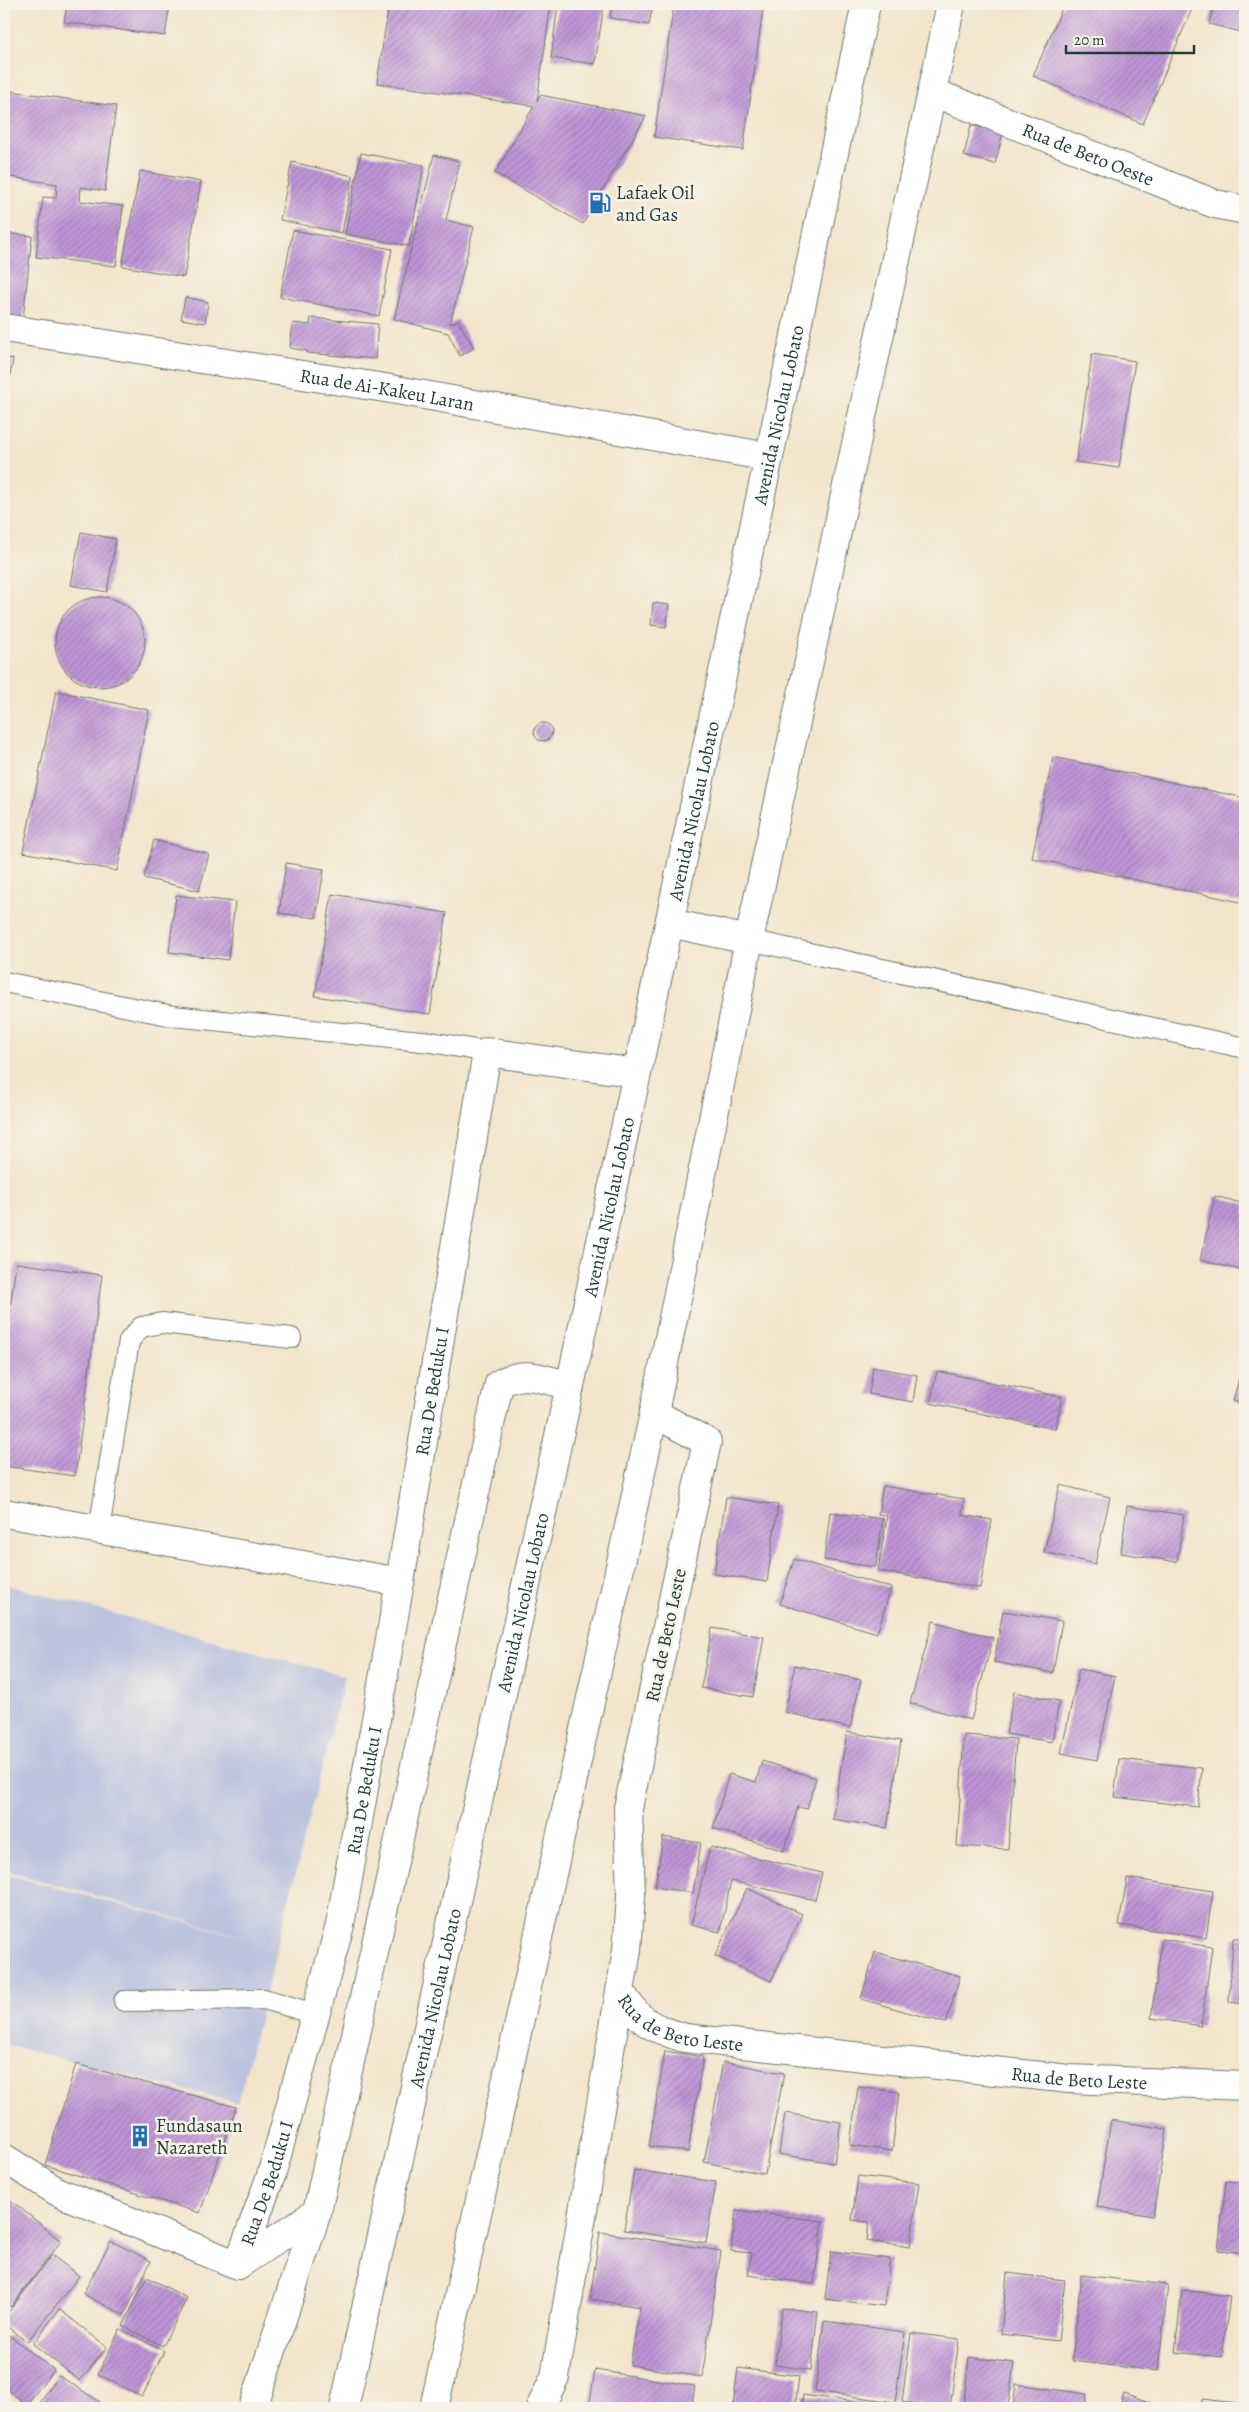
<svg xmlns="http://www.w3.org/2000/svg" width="1249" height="2412" font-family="Alegreya,serif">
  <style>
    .industrial { fill: #bcc3de }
    .building { fill: url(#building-hatch) }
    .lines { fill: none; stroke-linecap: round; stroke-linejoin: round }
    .service-casing { stroke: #697869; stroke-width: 22 }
    .minor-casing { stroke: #697869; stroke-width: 30 }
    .primary-casing { stroke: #697869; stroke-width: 30 }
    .service { stroke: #fff; stroke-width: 20 }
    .minor { stroke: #fff; stroke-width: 28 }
    .primary { stroke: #fff; stroke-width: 28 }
    .labels { text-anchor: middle; stroke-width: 5; stroke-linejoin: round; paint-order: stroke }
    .street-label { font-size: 19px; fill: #1f3d34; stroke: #f7f3e8 }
    .poi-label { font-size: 19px; fill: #1f3d34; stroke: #f7f3e8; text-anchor: start }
  </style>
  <defs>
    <pattern id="building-hatch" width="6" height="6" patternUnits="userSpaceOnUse" patternTransform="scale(1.25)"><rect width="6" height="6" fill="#bf94d7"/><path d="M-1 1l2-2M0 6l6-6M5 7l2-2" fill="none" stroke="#9b7aaf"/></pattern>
  </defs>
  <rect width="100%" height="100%" fill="#f7f3e8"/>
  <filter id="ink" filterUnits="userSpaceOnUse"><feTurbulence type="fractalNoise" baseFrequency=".02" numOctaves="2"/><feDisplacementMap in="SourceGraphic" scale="10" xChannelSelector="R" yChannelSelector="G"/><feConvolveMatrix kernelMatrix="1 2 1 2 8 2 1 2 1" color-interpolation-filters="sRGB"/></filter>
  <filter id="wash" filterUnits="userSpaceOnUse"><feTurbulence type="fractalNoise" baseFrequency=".0096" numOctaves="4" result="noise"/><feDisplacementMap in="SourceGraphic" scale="20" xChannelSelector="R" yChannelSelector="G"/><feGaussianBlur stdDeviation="1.12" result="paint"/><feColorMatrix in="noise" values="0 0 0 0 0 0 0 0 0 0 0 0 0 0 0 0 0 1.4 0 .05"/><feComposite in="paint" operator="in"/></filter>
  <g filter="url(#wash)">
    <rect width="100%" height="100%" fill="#f3e5cc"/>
    <!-- industrial -->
    <polygon class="industrial" points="4,1584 345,1676 238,2103 4,2044 4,1874 273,1945 4,1870"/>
    <g id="blocks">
      <!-- building -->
      <g class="building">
        <polygon points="67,4 170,4 165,36 64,22"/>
        <polygon points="389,4 551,4 537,101 540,95 646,116 583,224 495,173 534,106 377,83"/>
        <polygon points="558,4 604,4 595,64 551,58"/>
        <polygon points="612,4 653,4 649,25 610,18"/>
        <polygon points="674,4 727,4 763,9 743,150 654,137"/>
        <polygon points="759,4 780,4 779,9"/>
        <polygon points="1064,4 1194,4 1143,124 1033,76"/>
        <polygon points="1214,4 1245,4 1245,33 1209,24"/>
        <polygon points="4,90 116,106 105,191 81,187 80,201 123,206 116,266 36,257 43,197 56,198 57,184 4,176"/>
        <polygon points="971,125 1003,133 995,164 964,156"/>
        <polygon points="361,153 424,165 409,246 345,234"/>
        <polygon points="434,155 460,161 446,220 474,227 450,324 458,320 474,348 460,356 448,333 394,319"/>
        <polygon points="292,162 353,176 342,233 280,220"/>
        <polygon points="140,171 201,182 184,277 122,266"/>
        <polygon points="4,200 9,201 5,226 4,226"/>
        <polygon points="293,230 392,249 379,316 280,297"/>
        <polygon points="4,233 32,236 23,319 4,317"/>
        <polygon points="185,297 208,302 205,323 181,319"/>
        <polygon points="311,318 378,324 375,359 307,353 307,351 290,348 293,323 310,325"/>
        <polygon points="1092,354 1135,361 1119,468 1076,462"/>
        <polygon points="4,357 13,359 5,404 4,404"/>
        <polygon points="81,532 116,539 107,592 71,585"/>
        <circle cx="100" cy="642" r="45"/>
        <polygon points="653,603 669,605 666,627 651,625"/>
        <polygon points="56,691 149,710 117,871 23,852"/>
        <circle cx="543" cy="732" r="9"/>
        <polygon points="1053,757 1245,798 1245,903 1032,858"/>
        <polygon points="154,840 209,854 199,891 144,878"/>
        <polygon points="286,863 324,869 316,918 279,913"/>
        <polygon points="332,894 447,913 430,1014 315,996"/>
        <polygon points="176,895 235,902 228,960 169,952"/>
        <polygon points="4,1083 8,1084 5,1107 4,1107"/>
        <polygon points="1215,1196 1245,1204 1245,1271 1200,1260"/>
        <polygon points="16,1263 102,1275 75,1476 4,1466 4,1355"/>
        <polygon points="1245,1356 1245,1404 1233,1401"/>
        <polygon points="873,1367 917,1375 913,1402 869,1394"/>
        <polygon points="937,1371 1062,1397 1055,1429 930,1403"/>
        <polygon points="1060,1485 1110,1497 1095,1564 1044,1552"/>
        <polygon points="883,1486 964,1499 962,1515 992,1520 980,1588 878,1571 887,1516 878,1514"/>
        <polygon points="726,1497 778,1505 767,1582 714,1574"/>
        <polygon points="1127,1506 1184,1515 1177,1562 1121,1553"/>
        <polygon points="830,1512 883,1519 876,1567 824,1560"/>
        <polygon points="794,1559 891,1588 877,1633 780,1604"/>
        <polygon points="1003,1611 1062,1621 1053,1673 994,1662"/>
        <polygon points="933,1621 993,1638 971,1720 910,1703"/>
        <polygon points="712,1628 764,1637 753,1697 701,1688"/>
        <polygon points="795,1665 861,1680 850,1728 785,1712"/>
        <polygon points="1079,1669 1115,1676 1097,1760 1061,1753"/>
        <polygon points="1014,1692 1059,1701 1052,1742 1006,1734"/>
        <polygon points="847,1732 901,1741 887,1828 832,1819"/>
        <polygon points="964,1735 1016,1739 1008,1849 957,1846"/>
        <polygon points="1119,1759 1202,1768 1198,1807 1114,1797"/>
        <polygon points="762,1761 816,1778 807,1809 798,1807 784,1851 713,1828 729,1774 756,1782"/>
        <polygon points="663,1837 701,1843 693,1893 655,1887"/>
        <polygon points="710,1847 822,1873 815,1900 731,1881 720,1932 691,1925"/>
        <polygon points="1127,1878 1213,1891 1206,1938 1119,1925"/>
        <polygon points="747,1888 802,1914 771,1981 715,1956"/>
        <polygon points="1233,1938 1245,1938 1245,2004 1229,2002"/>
        <polygon points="1162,1939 1212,1947 1201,2026 1151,2018"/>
        <polygon points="875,1952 960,1976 946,2023 861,1999"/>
        <polygon points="665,2051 703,2057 688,2152 649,2146"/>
        <polygon points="723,2062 784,2073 765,2174 704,2162"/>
        <polygon points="76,2064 236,2107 200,2213 45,2165"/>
        <polygon points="858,2087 899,2092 892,2151 850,2145"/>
        <polygon points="785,2113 841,2122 834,2163 779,2154"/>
        <polygon points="1111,2120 1167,2129 1153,2216 1097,2207"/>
        <polygon points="634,2170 716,2182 706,2243 624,2230"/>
        <polygon points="858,2176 919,2183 910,2247 867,2241 869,2222 852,2220"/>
        <polygon points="1226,2181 1245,2183 1245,2253 1218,2250"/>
        <polygon points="8,2198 61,2241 11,2307 4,2301 4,2203"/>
        <polygon points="736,2210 823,2221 814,2284 748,2275 752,2253 731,2251"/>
        <polygon points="600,2232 721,2251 702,2377 630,2365 640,2307 590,2299"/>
        <polygon points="111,2241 151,2261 124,2315 83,2294"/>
        <polygon points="831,2251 890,2259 884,2306 825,2299"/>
        <polygon points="52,2255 79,2276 27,2342 4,2324 4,2318"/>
        <polygon points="1007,2273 1065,2280 1058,2341 1001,2334"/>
        <polygon points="1081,2275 1168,2285 1158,2371 1072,2361"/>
        <polygon points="147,2277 187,2298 163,2346 123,2326"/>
        <polygon points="1182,2290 1230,2296 1222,2357 1175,2352"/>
        <polygon points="782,2308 818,2312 811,2370 775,2365"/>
        <polygon points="59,2309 107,2347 80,2381 33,2344"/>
        <polygon points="824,2321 905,2332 895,2402 815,2391"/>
        <polygon points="120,2329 164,2351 142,2397 98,2374"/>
        <polygon points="911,2333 959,2339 950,2408 902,2402"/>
        <polygon points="9,2335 54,2370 26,2405 4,2387 4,2342"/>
        <polygon points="969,2357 1014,2363 1008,2408 963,2408"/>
        <polygon points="738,2368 799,2376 795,2408 733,2407"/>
        <polygon points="595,2370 695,2386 691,2408 589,2408"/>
        <polygon points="58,2375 100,2402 96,2408 37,2408"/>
        <polygon points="1016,2384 1087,2394 1085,2408 1013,2408"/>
        <polygon points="1124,2393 1165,2408 1119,2408"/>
        <polygon points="803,2395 886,2406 886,2408 801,2408"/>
        <polygon points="1202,2399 1245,2404 1245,2408 1201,2408"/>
      </g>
    </g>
  </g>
  <g filter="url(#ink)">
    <use href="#blocks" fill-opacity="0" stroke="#697869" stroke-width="1"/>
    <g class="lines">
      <!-- service casing -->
      <g class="service-casing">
        <g id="service">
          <polyline points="749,940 1245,1048"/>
          <polyline points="4,982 173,1016 431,1042 487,1052"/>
          <polyline points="99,1530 129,1341 141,1327 162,1323 291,1338"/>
          <polyline points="124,2001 264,1999 315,2014"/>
        </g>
      </g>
      <!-- minor casing -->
      <g class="minor-casing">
        <g id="minor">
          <path id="s1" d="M932 92 1215 204 1245 210"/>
          <path id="s2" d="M4 328 385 388 769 457"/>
          <path id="s3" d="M654 1413 707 1442 628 1808 631 1897 627 1950 620 1991C639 2022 651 2028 685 2038L1069 2079 1245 2086"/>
          <polyline points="4,1513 400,1582"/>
          <path id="s4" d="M4 2158 58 2192 238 2265 272 2173 340 1925 400 1582 487 1052 637 1073"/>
          <polyline points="238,2265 317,2212"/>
          <path d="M253 2408 317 2212 499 1384C525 1369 542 1379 570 1386"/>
          <polyline points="540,2408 555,2377 620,1991"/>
        </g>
      </g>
      <!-- primary casing -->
      <g class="primary-casing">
        <g id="primary">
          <polyline points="670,923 749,940"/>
          <path id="s5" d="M344 2408 570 1386 866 4"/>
          <polyline points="434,2408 654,1413 749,940 951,4"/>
        </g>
      </g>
      <!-- service -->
      <use href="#service" class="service"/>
      <!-- minor -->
      <use href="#minor" class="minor"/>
      <!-- primary -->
      <use href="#primary" class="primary"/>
    </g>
  </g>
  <!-- icons -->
  <defs>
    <g id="fuel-bare" transform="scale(1.725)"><path d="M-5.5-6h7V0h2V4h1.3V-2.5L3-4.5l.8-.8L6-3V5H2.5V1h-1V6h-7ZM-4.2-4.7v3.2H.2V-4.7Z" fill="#1f6fb2" stroke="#f7f3e8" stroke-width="2.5" paint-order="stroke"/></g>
    <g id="building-bare" transform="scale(1.725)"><path d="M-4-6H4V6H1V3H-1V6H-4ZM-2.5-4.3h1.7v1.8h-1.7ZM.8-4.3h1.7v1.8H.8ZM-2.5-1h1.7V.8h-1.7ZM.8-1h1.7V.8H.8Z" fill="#1f6fb2" stroke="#f7f3e8" stroke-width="2.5" paint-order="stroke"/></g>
  </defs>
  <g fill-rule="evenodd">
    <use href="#fuel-bare" x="600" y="203"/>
    <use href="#building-bare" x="140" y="2136"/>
  </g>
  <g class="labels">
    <!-- street labels -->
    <g class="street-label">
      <text dy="7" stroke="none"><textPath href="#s1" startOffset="168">Rua de Beto Oeste</textPath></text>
      <text dy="7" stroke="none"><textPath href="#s2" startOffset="388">Rua de Ai-Kakeu Laran</textPath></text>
      <text dy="7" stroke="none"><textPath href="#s5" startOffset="2040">Avenida Nicolau Lobato</textPath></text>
      <text dy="7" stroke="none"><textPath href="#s5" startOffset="1635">Avenida Nicolau Lobato</textPath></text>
      <text dy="7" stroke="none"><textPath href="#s5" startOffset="1230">Avenida Nicolau Lobato</textPath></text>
      <text dy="7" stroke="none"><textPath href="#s4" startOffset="1155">Rua De Beduku I</textPath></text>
      <text dy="7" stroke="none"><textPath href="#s5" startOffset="825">Avenida Nicolau Lobato</textPath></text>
      <text transform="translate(665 1635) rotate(-78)" y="7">Rua de Beto Leste</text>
      <text dy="7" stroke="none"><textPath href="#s4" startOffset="750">Rua De Beduku I</textPath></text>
      <text dy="7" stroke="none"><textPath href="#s5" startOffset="420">Avenida Nicolau Lobato</textPath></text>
      <text dy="7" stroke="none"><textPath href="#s3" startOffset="692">Rua de Beto Leste</textPath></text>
      <text dy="7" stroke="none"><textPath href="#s3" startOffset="1098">Rua de Beto Leste</textPath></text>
      <text dy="7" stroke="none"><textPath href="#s4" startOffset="345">Rua De Beduku I</textPath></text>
    </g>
    <!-- poi labels -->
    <g class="poi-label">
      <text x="616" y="199">Lafaek Oil<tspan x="616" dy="22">and Gas</tspan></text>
      <text x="156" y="2132">Fundasaun<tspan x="156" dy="22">Nazareth</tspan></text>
    </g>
  </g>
  <!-- margin -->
  <rect width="1249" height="2412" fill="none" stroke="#f7f3e8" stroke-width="20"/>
  <!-- scale -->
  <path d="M1066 45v8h128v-8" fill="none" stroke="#1f3d34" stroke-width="2.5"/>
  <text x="1074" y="45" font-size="15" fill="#1f3d34" stroke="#f7f3e8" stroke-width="4" paint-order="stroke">20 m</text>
</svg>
